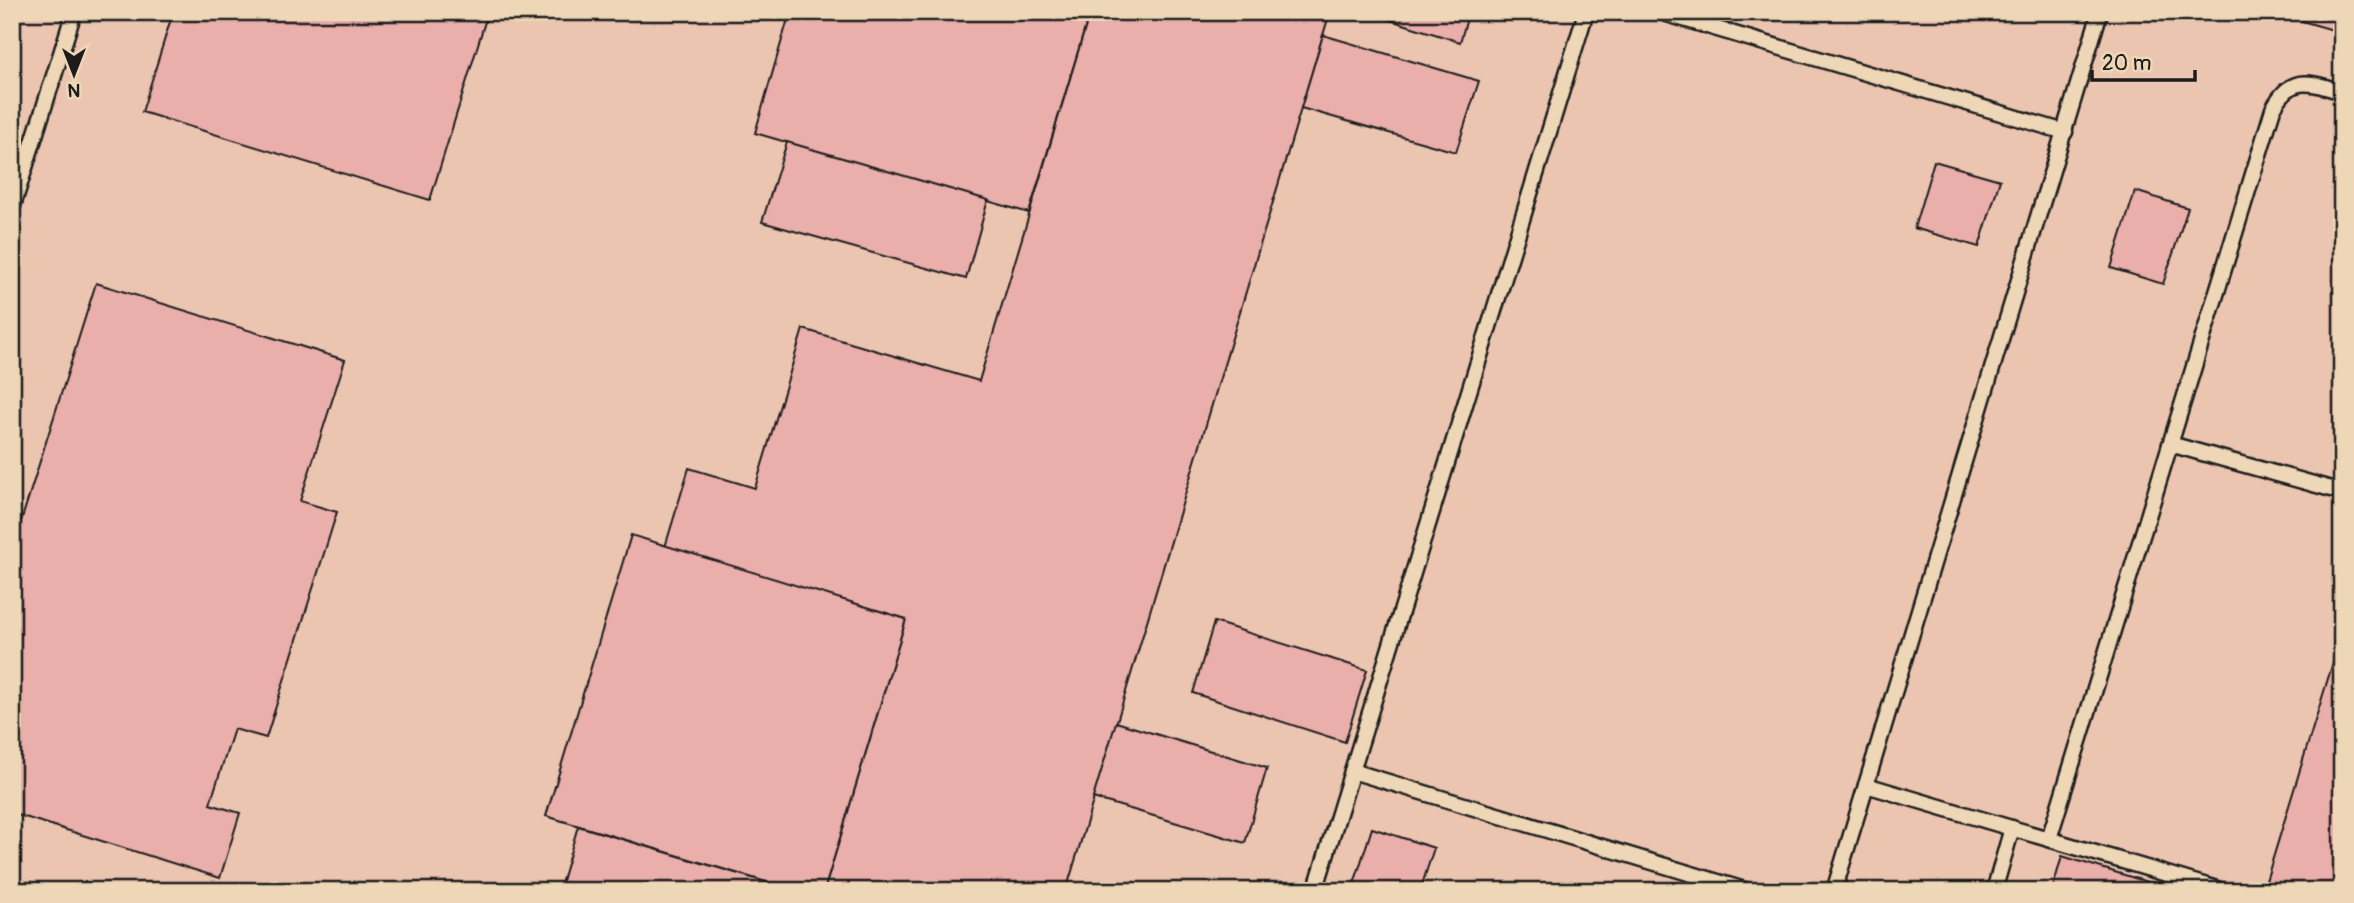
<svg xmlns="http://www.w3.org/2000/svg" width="2354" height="903" font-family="Pangolin,sans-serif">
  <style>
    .built { fill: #ecc5b1 }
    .building { fill: #eaaeab; stroke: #1c1c1c; stroke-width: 2 }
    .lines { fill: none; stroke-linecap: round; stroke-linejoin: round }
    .service-casing { stroke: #1c1c1c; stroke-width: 19 }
    .service { stroke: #eed7b6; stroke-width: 14 }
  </style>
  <rect width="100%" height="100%" fill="#edcfb4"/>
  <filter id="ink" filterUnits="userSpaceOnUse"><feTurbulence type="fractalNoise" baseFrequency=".0143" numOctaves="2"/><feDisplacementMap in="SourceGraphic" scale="14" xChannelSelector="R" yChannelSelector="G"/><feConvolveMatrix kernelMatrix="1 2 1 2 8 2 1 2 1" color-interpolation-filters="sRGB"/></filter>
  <g filter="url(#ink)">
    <!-- built -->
    <rect class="built" x="12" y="12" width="2330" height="879"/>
    <!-- building -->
    <g class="building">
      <polygon points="173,12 488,12 430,200 142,112"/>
      <polygon points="790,12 1090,12 1029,213 755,133"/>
      <polygon points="1090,12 1330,12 1066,891 824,891 906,619 665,547 689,468 755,488 803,329 979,381"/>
      <polygon points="1365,12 1469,12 1460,42"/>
      <polygon points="2304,12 2342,12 2340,32 2302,21"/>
      <polygon points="1323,35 1479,81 1456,152 1301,108"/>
      <polygon points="787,142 988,200 966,279 762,222"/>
      <polygon points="1934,161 2000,180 1979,247 1914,228"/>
      <polygon points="2135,191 2188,208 2163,284 2111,268"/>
      <polygon points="96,283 345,360 300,501 337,512 266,738 234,729 210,804 240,813 220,878 12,813 12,550"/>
      <polygon points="631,535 906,619 824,891 796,891 546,816"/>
      <polygon points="1214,622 1367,670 1345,742 1193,693"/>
      <polygon points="2342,633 2342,891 2263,891 2306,750"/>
      <polygon points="1116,722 1267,768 1245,843 1093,798"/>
      <polygon points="578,826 796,891 559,891"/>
      <polygon points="1372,828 1434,848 1420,891 1366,891 1353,887"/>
      <polygon points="2062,856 2177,891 2052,891"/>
    </g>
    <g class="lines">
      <!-- service casing -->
      <g class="service-casing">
        <g id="service">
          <polyline points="1660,12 2065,132"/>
          <polyline points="12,209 74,12"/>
          <polyline points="2170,444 2342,492"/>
          <polyline points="1352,771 1748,891"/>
          <polyline points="1866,785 2224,891"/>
          <path d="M2049 839 2273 109C2291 74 2309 82 2342 92"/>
          <polyline points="1315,891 1586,12"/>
          <polyline points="1834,891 2100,12"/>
          <polyline points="1994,891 2012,828"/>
        </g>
      </g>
      <!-- service -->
      <use href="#service" class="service"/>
    </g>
  </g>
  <!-- margin -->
  <rect width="2354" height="903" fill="none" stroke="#eed7b6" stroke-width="42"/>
  <rect x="21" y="21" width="2312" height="861" fill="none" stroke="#1c1c1c" stroke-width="2.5" filter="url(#ink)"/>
  <!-- north arrow -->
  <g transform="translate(74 74) rotate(180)" stroke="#eed7b6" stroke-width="5" paint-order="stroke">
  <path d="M0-5L12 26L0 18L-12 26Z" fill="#1c1c1c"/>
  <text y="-10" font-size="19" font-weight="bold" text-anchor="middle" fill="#1c1c1c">N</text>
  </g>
  <!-- scale -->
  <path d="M2092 70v10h103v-10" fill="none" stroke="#1c1c1c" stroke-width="3.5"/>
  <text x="2102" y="70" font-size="21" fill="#1c1c1c" stroke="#eed7b6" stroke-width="5" paint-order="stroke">20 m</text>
</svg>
